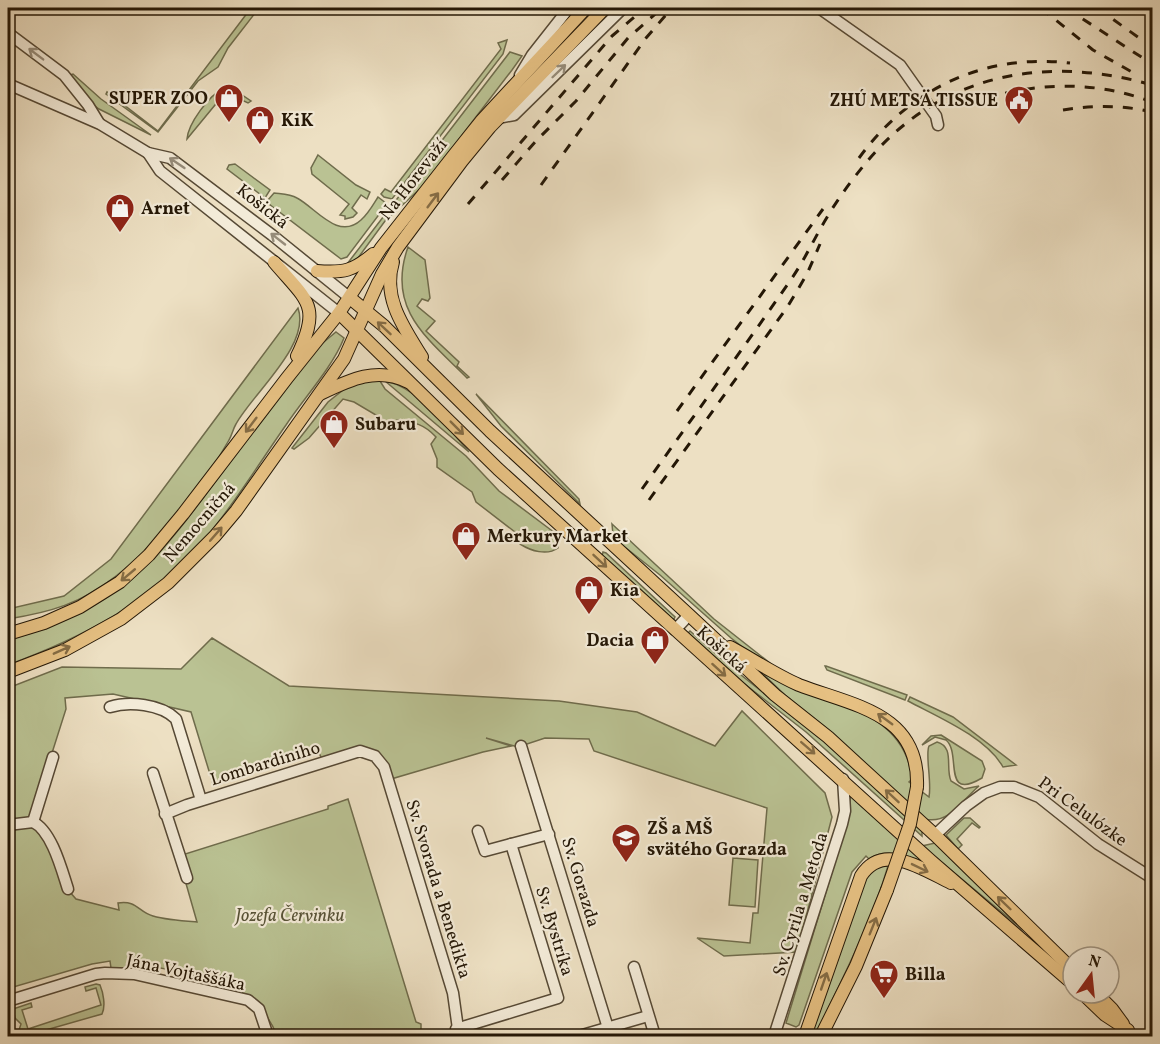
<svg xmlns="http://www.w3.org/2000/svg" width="1160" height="1044" font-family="Vollkorn,serif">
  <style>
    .green { fill: #bac293; stroke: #6f6c4c; stroke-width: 1.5 }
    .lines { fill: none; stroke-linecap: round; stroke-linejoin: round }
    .minor-casing { stroke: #564935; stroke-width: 13 }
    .major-casing { stroke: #241706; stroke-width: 14 }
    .minor { stroke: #f3ebd8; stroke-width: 10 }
    .major { stroke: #e6c082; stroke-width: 12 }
    .rail { stroke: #241706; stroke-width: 3; stroke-dasharray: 10 10; stroke-linecap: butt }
    .major-bridge-casing { stroke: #241706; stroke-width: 14; stroke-linecap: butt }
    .major-bridge { stroke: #e6c082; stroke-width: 12 }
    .oneway { stroke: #968c7a }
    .oneway2 { stroke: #856c44 }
    .labels { text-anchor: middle; stroke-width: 4.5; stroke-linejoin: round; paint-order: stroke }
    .poi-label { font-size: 18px; font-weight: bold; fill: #241706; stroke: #f3ebd8; text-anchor: start }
    .street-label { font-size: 18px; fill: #241706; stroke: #f3ebd8 }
    .park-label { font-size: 18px; font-style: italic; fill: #585337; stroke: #f3ebd8 }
  </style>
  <rect width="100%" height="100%" fill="#ede0c3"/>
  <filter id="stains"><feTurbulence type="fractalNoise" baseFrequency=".00333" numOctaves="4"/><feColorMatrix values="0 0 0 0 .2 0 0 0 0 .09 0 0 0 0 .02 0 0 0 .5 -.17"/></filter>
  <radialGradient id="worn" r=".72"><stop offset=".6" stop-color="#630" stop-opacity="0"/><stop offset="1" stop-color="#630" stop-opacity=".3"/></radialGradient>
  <!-- green -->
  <g class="green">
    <polygon points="251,8 259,8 228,48 218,67 198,81 158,132 106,94 107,92 158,131"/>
    <polygon points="507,40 503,54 392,199 384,197 381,194 385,189 391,192 501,49 498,43"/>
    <polygon points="510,52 522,56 512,70 423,186 385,221 355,262 347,264"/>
    <polygon points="73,74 101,99 151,135 99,109 92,104 70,75"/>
    <path d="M223 89 239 93 251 101 248 103 231 95 220 99 187 139C188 124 209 95 223 89Z"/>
    <polygon points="318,155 356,185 370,192 367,199 361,195 352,208 357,213 353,217 345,219 345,216 340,215 349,204 312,174 311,168"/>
    <polygon points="235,164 270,190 265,198 227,169 229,165"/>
    <path d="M274 193C281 194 290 194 297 198 316 208 338 241 361 220 368 214 373 205 378 197L387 204 347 257 341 259 269 204 268 200Z"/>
    <path d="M408 247 425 260 430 298 428 301 422 299 417 306 435 321 426 331 459 362 457 366 469 377 467 378C427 338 386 309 408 247Z"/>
    <path d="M298 308C311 345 253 393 236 424 233 429 232 435 229 440 205 483 154 547 116 576 80 604 51 612 8 619V609L64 596 111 559Z"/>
    <path d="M336 332 344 338C332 368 304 398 286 425 258 465 233 506 202 543 151 603 79 639 8 665V640C61 626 111 602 150 562 177 535 199 503 222 473 254 430 287 388 319 346Z"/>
    <path d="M367 381H380L385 389 466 456 499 491 559 536 558 548C547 556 531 551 520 544L524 539 476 502 472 492 437 467V459L431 444 436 437C424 424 414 422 397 420L392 427 377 424 381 418 354 402 343 399 309 438 294 449 292 448 328 402 347 387Z"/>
    <path d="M385 381C420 388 446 426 469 452Z"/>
    <polygon points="476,394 579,499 580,504 501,426"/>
    <polygon points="612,524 714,619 775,667 745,649 731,638 660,575 616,540 613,535"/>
    <polygon points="603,552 606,553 675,617 674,619 672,620 602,556"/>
    <polygon points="690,631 731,667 824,741 922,831 922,836 806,732 728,671 687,634"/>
    <path d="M212 638 289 686 559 701 637 712 715 746 742 711 825 793 832 817 797 952 724 956 697 938 750 943 753 913H758L767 808 594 751 589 739 545 738 518 747 486 738 511 746 483 752 391 779 378 754 322 759 319 753 213 784 191 712 113 694 65 698 66 709 31 819 39 830 69 891 76 899 119 910 118 903C137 900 138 912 153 916 167 920 183 921 197 922L185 880 182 855 328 809V806L348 799 416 1022 421 1024V1036H277C272 1022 259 1003 247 996 221 979 158 966 127 963L125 969 111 968 110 961 92 964 10 988 8 987V688L62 667 181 669Z"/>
    <polygon points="825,666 826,666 907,695 905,700 827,670"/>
    <path d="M761 672C814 703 904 703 912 779L909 782 929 797C932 783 925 754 929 746L937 742C955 747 945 768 951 781L964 789 979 786C963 799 949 825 925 819L825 727 785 695Z"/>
    <path d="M910 697 953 717 1016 765 1003 767C986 737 938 717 908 701Z"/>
    <path d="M941 735 982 761 985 769 982 778C941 802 962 753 946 740L935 737 922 745 931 736Z"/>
    <path d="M850 793 924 862C904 863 892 844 869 859L866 856 852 872 799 1025 796 1027 786 1023 847 823 850 811Z"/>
    <polygon points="964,818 970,818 980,827 979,828 972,823 957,839 962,845 958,849 946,835"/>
    <polygon points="935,843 1023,929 1023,930 922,846"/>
    <polygon points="733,858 758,860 755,907 729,905"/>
    <path d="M888 866C871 924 842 979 816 1034L810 1032 866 875 877 867Z"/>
    <path d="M96 984 100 985C103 992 106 1006 102 1014L25 1036H8V1010H10L13 1018 10 1027 15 1031 19 1030 21 1024 15 1018 13 1009 31 1003 32 1007 22 1010 28 1029 101 1005 96 988 86 991 85 987Z"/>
  </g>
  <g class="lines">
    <!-- minor casing -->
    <g class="minor-casing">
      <g id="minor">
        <polyline points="819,8 900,65 936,116 938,125"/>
        <polyline points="8,33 64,75 88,105 99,123"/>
        <polyline points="520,75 532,55 569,8"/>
        <polyline points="8,84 100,124 148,153 170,158 272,235 350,298"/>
        <polyline points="498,118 514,115 623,8"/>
        <polyline points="148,153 160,171 339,313"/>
        <polyline points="582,545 596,530"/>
        <polyline points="675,630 689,615"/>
        <path d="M110 707C129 701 161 704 176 719L201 800"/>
        <polyline points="521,746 608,1028"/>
        <polyline points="153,773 187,878"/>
        <polyline points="165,814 187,805 360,751 375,756 384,767 453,993 459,1036"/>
        <path d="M33 822C52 831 62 871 68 889"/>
        <polyline points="33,822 53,757"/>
        <polyline points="8,825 33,822"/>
        <polyline points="478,831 485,851 511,844"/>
        <polyline points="935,835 966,806 984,793 1000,787 1014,787 1039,797 1098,844 1152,878"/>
        <polyline points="634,967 655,1036"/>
        <polyline points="8,1001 96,974 105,973 134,974 248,1000 259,1009 268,1036"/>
        <polyline points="456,1029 558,998 511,844 549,834"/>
        <polyline points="579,1036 648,1016"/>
        <polyline points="774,1036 842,824 845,811 843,779"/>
      </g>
    </g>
    <!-- major casing -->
    <g class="major-casing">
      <g id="major">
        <path d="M274 262C307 301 322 305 297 356"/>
        <path d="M393 262C382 298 404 328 422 357"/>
        <path d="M317 271C344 273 353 271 373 254"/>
        <polyline points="350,298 384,326 490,431 689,615 775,695 828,737 935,835 1073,970"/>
        <polyline points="339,313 498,469 931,861 1073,984"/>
        <path d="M320 394C349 380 377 366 408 382"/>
        <polyline points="8,634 44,623 80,607 120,582 149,555 183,514 287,378 339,313 381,248 454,155 482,120 586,8"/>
        <path d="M730 647C752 659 776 675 799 685 854 706 920 713 917 787"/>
        <polyline points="8,672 65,650 121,619 168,583 215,536 236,511 344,359 382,274 398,247 462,161 490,127 605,8"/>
        <polyline points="1082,993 1105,1015 1128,1030"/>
        <polyline points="1096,993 1112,1009 1123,1024"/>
        <path d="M805 1036 861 876C883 841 924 870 951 883"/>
        <polyline points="821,1036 856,966 887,890"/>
      </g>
    </g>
    <!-- minor -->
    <use href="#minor" class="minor"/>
    <!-- major -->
    <use href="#major" class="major"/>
    <!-- rail -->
    <g class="rail">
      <polyline points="1041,8 1093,50 1139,76"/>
      <polyline points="1066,8 1152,64"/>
      <polyline points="1097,8 1152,47"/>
      <path d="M967 105C1027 82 1092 79 1152 102"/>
      <path d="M1063 110C1093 105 1123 105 1152 112"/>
      <path d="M859 158C909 89 984 53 1070 63"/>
      <polyline points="502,180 536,141 576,101 628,38 662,8"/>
      <polyline points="541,185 646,38 672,8"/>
      <polyline points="468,204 612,36 645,8"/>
      <polyline points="677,411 823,209"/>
      <path d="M642 489C692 418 743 349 792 278 805 259 814 239 826 219 837 200 851 181 865 164 938 74 1045 54 1152 85"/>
      <polyline points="649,500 788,306 807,274 820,244"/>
    </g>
    <!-- major-bridge casing -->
    <g class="major-bridge-casing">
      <polyline id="major-bridge" points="887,890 910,824 917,787"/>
    </g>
    <!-- major-bridge -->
    <use href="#major-bridge" class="major-bridge"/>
  </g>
  <!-- one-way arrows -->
  <defs><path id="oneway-shaft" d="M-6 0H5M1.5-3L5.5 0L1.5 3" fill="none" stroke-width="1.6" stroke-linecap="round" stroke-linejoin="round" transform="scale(1.5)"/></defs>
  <g class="oneway">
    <use href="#oneway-shaft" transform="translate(36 54) rotate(-143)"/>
    <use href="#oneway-shaft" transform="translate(559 71) rotate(-44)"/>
    <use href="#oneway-shaft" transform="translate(177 163) rotate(-146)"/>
    <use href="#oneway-shaft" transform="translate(278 239) rotate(-142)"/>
  </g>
  <g class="oneway2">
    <use href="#oneway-shaft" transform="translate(433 200) rotate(-53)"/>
    <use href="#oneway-shaft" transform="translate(384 328) rotate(-137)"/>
    <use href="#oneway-shaft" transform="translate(251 425) rotate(127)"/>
    <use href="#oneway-shaft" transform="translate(457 428) rotate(45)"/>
    <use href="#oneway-shaft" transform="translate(216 534) rotate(-49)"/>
    <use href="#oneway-shaft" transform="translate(600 561) rotate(43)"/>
    <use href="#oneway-shaft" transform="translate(128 575) rotate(140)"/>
    <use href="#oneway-shaft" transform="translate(62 650) rotate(-24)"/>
    <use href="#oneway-shaft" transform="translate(719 670) rotate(42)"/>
    <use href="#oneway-shaft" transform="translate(885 719) rotate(-144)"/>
    <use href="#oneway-shaft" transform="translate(808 748) rotate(41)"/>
    <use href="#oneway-shaft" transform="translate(892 796) rotate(-137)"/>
    <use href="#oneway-shaft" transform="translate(920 868) rotate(26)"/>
    <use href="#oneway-shaft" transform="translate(1004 903) rotate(-136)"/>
    <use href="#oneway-shaft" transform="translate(873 926) rotate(-68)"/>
    <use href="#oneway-shaft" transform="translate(824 981) rotate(-71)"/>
  </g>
  <!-- icons -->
  <defs>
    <g id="shop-pin" transform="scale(1.5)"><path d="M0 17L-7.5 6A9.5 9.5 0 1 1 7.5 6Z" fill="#8f2418" stroke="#f3ebd8"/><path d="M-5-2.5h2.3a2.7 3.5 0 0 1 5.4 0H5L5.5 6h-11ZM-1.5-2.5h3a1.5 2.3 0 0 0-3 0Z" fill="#fff"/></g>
    <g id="civic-pin" transform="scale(1.5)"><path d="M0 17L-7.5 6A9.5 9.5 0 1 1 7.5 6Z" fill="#8f2418" stroke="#f3ebd8"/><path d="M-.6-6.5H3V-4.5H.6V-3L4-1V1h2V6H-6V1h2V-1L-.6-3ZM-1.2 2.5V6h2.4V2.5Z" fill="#fff"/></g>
    <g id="school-pin" transform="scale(1.5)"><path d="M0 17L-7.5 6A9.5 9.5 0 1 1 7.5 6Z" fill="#8f2418" stroke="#f3ebd8"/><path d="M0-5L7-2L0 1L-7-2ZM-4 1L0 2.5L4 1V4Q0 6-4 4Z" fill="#fff"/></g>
    <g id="supermarket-pin" transform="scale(1.5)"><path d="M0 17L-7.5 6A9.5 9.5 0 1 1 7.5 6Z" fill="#8f2418" stroke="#f3ebd8"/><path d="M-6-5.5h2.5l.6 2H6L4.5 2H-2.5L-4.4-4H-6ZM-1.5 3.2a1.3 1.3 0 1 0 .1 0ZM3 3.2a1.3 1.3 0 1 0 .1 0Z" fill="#fff"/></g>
  </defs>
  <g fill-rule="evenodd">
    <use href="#shop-pin" x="229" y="98"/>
    <use href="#civic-pin" x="1019" y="100"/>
    <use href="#shop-pin" x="260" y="120"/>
    <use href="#shop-pin" x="120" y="208"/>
    <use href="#shop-pin" x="334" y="424"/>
    <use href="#shop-pin" x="466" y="536"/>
    <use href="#shop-pin" x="589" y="590"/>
    <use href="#shop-pin" x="655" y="640"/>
    <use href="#school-pin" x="626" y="838"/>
    <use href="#supermarket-pin" x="884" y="974"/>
  </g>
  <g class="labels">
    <!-- poi labels -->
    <g class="poi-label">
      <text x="208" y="104" text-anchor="end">SUPER ZOO</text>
      <text x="998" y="106" text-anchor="end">ZHÚ METSÄ TISSUE</text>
      <text x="281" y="126">KiK</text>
      <text x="141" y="214">Arnet</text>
      <text x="355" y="430">Subaru</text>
      <text x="487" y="542">Merkury Market</text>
      <text x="610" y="596">Kia</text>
      <text x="634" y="646" text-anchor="end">Dacia</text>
      <text x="647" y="834">ZŠ a MŠ<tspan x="647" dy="21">svätého Gorazda</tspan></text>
      <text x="905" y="980">Billa</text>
    </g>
    <!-- street labels -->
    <g class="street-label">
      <text transform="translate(413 179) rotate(-52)" y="6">Na Horevaží</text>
      <text transform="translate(263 206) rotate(38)" y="6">Košická</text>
      <text transform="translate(199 522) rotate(-49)" y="6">Nemocničná</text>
      <text transform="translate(722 649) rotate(42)" y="6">Košická</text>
      <text transform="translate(265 763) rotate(-17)" y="6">Lombardiniho</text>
      <text transform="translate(1083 811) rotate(36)" y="6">Pri Celulózke</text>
      <text transform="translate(581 882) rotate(73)" y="6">Sv. Gorazda</text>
      <text transform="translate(439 889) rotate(73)" y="6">Sv. Svorada a Benedikta</text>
      <text transform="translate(800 904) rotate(-73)" y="6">Sv. Cyrila a Metoda</text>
      <text transform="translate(555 931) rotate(73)" y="6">Sv. Bystríka</text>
      <text transform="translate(186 972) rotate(12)" y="6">Jána Vojtaššáka</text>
    </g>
    <!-- park labels -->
    <g class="park-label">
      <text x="290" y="921">Jozefa Červinku</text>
    </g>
  </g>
  <!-- margin -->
  <rect width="1160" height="1044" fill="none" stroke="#ede0c3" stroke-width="30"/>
  <rect x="9" y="9" width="1142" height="1026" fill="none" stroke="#241706" stroke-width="3"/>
  <rect x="15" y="15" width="1130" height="1014" fill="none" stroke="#241706" stroke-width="1.5"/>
  <!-- north arrow -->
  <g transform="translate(1091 975) rotate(15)"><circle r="28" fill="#f3ebd8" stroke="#a09684" stroke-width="1.5"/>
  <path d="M0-4.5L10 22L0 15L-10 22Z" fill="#8f2418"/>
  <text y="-9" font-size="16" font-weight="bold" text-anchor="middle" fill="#241706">N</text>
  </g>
  <rect width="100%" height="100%" filter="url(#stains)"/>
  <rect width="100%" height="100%" fill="url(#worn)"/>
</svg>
